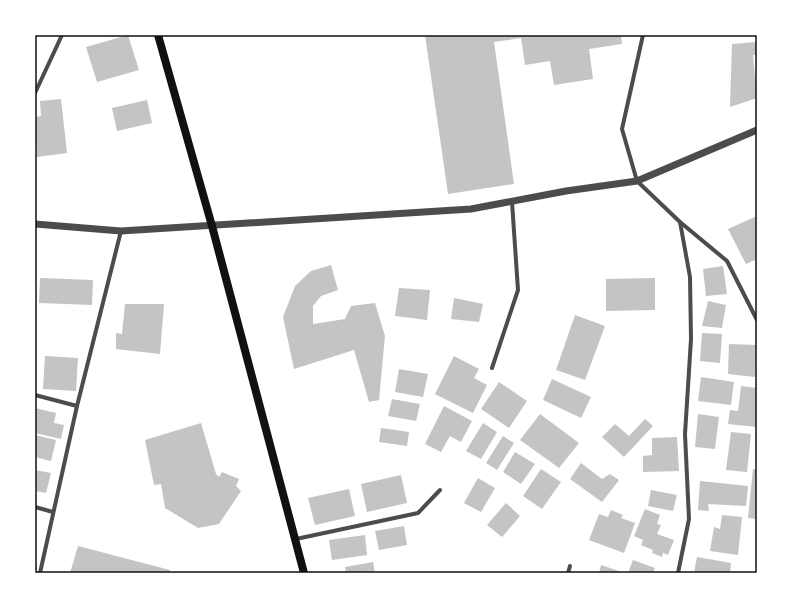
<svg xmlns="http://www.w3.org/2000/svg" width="792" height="608" font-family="Karla,sans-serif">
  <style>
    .building { fill: #c4c4c4 }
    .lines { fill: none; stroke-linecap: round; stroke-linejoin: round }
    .minor { stroke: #4c4c4c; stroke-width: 4 }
    .tertiary { stroke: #4c4c4c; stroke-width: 7 }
    .secondary { stroke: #111; stroke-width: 8 }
    .neatline { fill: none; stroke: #111; stroke-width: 1.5 }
  </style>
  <rect width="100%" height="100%" fill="#fff"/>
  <!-- building -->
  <g class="building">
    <polygon points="128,35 139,70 97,82 86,47"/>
    <polygon points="425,35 621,35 622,44 589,49 593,79 554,85 550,61 525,65 521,38 494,42 514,184 448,194"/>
    <polygon points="757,42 757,55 753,55 757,98 730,107 732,44"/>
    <polygon points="61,99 67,153 37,157 35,117 41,116 40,101"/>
    <polygon points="147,100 152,123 117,131 112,108"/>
    <polygon points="757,216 757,259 746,264 728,229"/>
    <polygon points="331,265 338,290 321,296 313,306 313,324 345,319 351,306 375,303 385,336 379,400 369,402 354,350 294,369 283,317 295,286 311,271"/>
    <polygon points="723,266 727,294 706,296 703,269"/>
    <polygon points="40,278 93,280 92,305 39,303"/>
    <polygon points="655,278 655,310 606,311 606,279"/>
    <polygon points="399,288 430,290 427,320 395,316"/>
    <polygon points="454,298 483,304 479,322 451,319"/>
    <polygon points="708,301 726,305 722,328 702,326"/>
    <polygon points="125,304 164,304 160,354 116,349 116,333 122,334"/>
    <polygon points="575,315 605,326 585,380 556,370"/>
    <polygon points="702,333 722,334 720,363 700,361"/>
    <polygon points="729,344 756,345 755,377 728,374"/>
    <polygon points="45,356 78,358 76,391 43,389"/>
    <polygon points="454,356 479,369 474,378 487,385 473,413 435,394"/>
    <polygon points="399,369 428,374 423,397 395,392"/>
    <polygon points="701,377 734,382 731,405 698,401"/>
    <polygon points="552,379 591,397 581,418 543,400"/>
    <polygon points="499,382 527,401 509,428 481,409"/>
    <polygon points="741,386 757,388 757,427 728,424 730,410 738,411"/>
    <polygon points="392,399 420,404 416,421 388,416"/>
    <polygon points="444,406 472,421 461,442 450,436 441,452 425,444"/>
    <polygon points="35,408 56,413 54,423 64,425 61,439 35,433"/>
    <polygon points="540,414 579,443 559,468 520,440"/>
    <polygon points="698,414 719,417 715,449 695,447"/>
    <polygon points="645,419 653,426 624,457 602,437 615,424 629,436"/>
    <polygon points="201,423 216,474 219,477 222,472 239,479 236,486 241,491 219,524 198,528 165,508 161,484 154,485 145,440"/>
    <polygon points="483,423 497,432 481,459 466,451"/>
    <polygon points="381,428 409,432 407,446 379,442"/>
    <polygon points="731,432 751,434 747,472 726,470"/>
    <polygon points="35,435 56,440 51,461 35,457"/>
    <polygon points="503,436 514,443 497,470 486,463"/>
    <polygon points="677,437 679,471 643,472 643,456 652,455 652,438"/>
    <polygon points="515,452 535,464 521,484 503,472"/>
    <polygon points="581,463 602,479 610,474 619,480 602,502 570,479"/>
    <polygon points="541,469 561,482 542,509 523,496"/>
    <polygon points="753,469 757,469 757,519 748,518"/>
    <polygon points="35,470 51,473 46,493 35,491"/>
    <polygon points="401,475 407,503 367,512 361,484"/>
    <polygon points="478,478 495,488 481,512 464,503"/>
    <polygon points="700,481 748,486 746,506 708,504 709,511 698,510"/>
    <polygon points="349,489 355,516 315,525 308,498"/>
    <polygon points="651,490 677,495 673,511 648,506"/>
    <polygon points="506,503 520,516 502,537 487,525"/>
    <polygon points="645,509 660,515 657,524 661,525 657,534 674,540 668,555 663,553 662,557 652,553 653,550 641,545 643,540 634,536"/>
    <polygon points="611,510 623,515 621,518 635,523 624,553 589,540 599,514 608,517"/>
    <polygon points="722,515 742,517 738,555 710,551 714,527 720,529"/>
    <polygon points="404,526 407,545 379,550 375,531"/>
    <polygon points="365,535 367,555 332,560 329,540"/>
    <polygon points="78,546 170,570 169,573 70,573"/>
    <polygon points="697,557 731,563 730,573 694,573"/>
    <polygon points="633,560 655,568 653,573 628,573"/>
    <polygon points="373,562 375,573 346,573 345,567"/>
    <polygon points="601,565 625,573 599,573"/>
  </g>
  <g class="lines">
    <!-- minor -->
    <g class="minor">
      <polyline points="643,35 622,129 637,181 680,222 727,261 757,320"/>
      <polyline points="35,93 62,35"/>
      <polyline points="492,368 518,290 512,202"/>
      <polyline points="35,395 77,406"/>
      <polyline points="35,507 53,512"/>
      <polyline points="296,539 418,513 440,490"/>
      <polyline points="40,573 77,406 121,231"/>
      <polyline points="568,573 570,566"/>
      <polyline points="678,573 689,519 685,434 691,339 690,277 680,222"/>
    </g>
    <!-- tertiary -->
    <polyline class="tertiary" points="35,224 121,231 471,209 566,191 637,181 757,130"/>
    <!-- secondary -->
    <polyline class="secondary" points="158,35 212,226 304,573"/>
  </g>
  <!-- border -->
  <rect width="792" height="608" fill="none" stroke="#ffffff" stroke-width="72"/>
  <rect x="36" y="36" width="720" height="536" class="neatline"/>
</svg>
